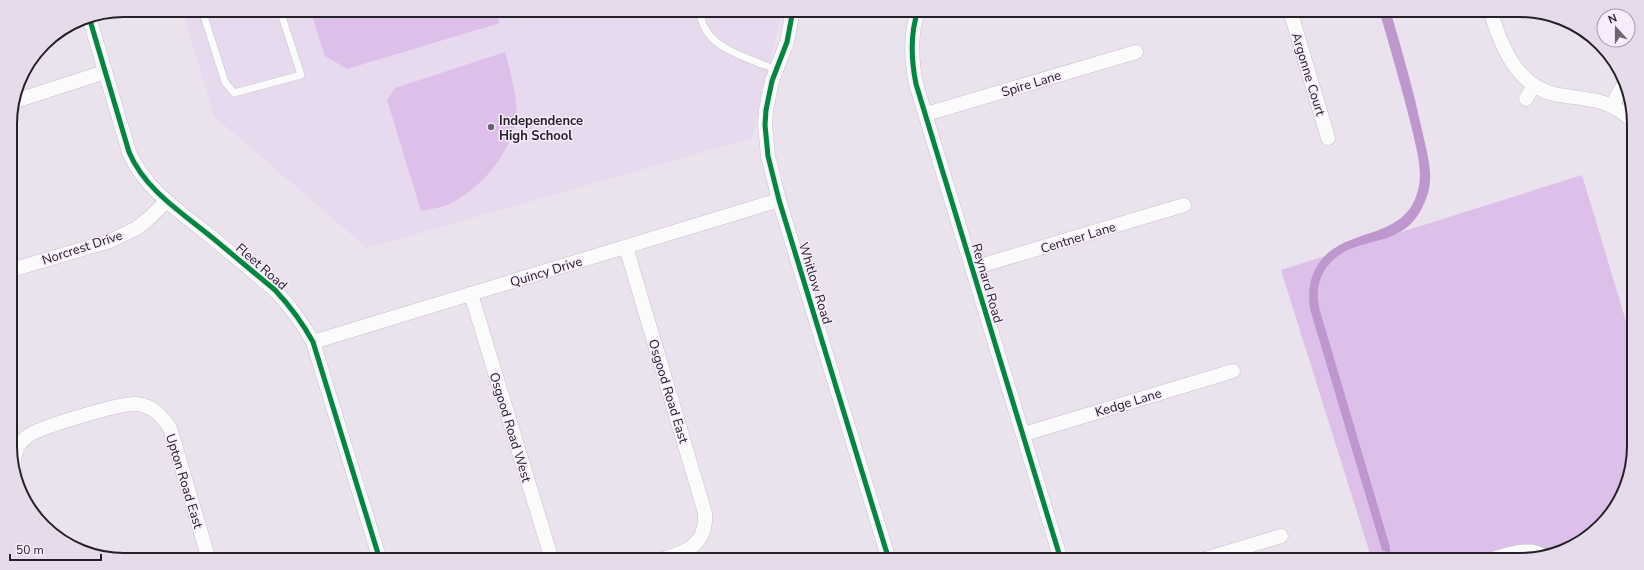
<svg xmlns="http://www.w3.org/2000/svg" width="1644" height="570" font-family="'Nunito Sans',sans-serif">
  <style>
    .built { fill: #e8daee }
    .green { fill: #ddc0ea }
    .water { fill: #be97ce }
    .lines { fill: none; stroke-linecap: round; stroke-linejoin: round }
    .lane-casing { stroke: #c7c1ca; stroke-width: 8 }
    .street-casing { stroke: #c7c1ca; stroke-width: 15 }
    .lane { stroke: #fcfbfc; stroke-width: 7 }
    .street { stroke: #fcfbfc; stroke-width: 14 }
    .cycleway-casing { stroke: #f7ebfc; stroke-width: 8 }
    .cycleway { stroke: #00873e; stroke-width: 5 }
    .poi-dot { fill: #6b656e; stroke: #f7ebfc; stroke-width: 1.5 }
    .labels { text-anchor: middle; stroke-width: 3; stroke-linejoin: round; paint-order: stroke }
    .street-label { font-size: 13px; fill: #262129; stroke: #f7ebfc }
    .poi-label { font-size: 13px; font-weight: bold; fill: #262129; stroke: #f7ebfc; text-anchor: start }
    .rim { fill: none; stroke: #262129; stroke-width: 2 }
  </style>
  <rect width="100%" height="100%" fill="#eae2ed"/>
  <!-- built -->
  <polygon class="built" points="182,10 782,10 752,138 367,248 214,116"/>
  <!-- green -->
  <g class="green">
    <polygon points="310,10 495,10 500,23 347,69 325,56"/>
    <path d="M505 52C510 70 519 102 516 120 509 155 483 186 453 202 443 208 431 209 421 211L387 100 395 88Z"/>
    <polygon points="1582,175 1634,348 1634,446 1628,482 1589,536 1527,560 1372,560 1281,270"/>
  </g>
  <!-- water -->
  <path class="water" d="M1379 10H1390C1402 50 1413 89 1422 130 1426 150 1434 172 1428 193 1424 206 1417 220 1406 228 1381 247 1347 239 1326 268 1317 281 1316 297 1320 311L1390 547V553L1382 550 1310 309C1308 295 1309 280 1316 268 1340 224 1405 244 1418 190 1423 172 1417 152 1413 133 1403 92 1391 51 1379 10Z"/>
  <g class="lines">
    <!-- lane casing -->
    <g class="lane-casing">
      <g id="lane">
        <polyline points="202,10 225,82 234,93 301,75 280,10"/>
        <path d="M700 10C702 49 747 57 777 70"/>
        <path d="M1479 560C1497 554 1529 541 1545 553"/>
      </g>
    </g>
    <!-- street casing -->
    <g class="street-casing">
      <g id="street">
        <polyline points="793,10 787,42 772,81 766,110 765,125 768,156 779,200 889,560"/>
        <path d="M918 10C910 34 911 59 916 84L1061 560"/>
        <polyline points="1290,10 1328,138"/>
        <path d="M1490 10C1501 46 1517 88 1559 95 1591 100 1607 98 1633 121"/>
        <path d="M89 17 129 152C144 188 179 211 209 235 231 253 253 272 275 290 290 306 302 322 313 342L380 560"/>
        <polyline points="1526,99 1534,85"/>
        <polyline points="15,101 105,72"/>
        <polyline points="1612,105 1623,86"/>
        <polyline points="926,114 1136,52"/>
        <path d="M626 247 705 513C707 545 687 552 660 560"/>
        <polyline points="973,268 1184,205"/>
        <polyline points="11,270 110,241 137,228 147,220 167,201"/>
        <polyline points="471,294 552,560"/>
        <polyline points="313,342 779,200"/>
        <polyline points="1024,434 1233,371"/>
        <path d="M15 474C14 465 13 454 18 447 20 443 25 438 28 436 40 427 123 402 137 404 153 406 161 415 170 428L209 560"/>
        <polyline points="1202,560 1281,536"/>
      </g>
    </g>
    <!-- lane -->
    <use href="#lane" class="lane"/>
    <!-- street -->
    <use href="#street" class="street"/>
    <!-- cycleway casing -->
    <g class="cycleway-casing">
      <g id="cycleway">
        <polyline points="793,10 787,42 772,81 766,110 765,125 768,156 779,200 889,560"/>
        <path d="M918 10C910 34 911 59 916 84L1061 560"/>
        <path d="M89 17 129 152C144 188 179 211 209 235 231 253 253 272 275 290 290 306 302 322 313 342L380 560"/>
      </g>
    </g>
    <!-- cycleway -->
    <use href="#cycleway" class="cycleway"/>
  </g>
  <!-- markers -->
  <circle class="poi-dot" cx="491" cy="127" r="4"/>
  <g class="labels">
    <!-- street labels -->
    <g class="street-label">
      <text transform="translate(1309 74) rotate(73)" y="5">Argonne Court</text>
      <text transform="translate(1031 83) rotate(-17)" y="5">Spire Lane</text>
      <text transform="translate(1078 237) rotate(-17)" y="5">Centner Lane</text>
      <text transform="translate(82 247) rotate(-18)" y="5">Norcrest Drive</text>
      <text transform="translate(262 266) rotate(41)" y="5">Fleet Road</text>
      <text transform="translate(546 271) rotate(-17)" y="5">Quincy Drive</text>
      <text transform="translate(816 283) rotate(73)" y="5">Whitlow Road</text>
      <text transform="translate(988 283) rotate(74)" y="5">Reynard Road</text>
      <text transform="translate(669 391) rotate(73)" y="5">Osgood Road East</text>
      <text transform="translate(1128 402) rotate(-17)" y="5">Kedge Lane</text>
      <text transform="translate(511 427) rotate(73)" y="5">Osgood Road West</text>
      <text transform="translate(185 481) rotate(73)" y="5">Upton Road East</text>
    </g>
    <!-- poi labels -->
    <g class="poi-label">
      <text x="499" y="125">Independence<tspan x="499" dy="15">High School</tspan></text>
    </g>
  </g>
  <!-- crop -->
  <path d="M0 0H1644V570H0ZM124 17H1520A107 107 0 0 1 1627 124V446A107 107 0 0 1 1520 553H124A107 107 0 0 1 17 446V124A107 107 0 0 1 124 17Z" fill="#e6dbeb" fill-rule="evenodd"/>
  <path class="rim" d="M124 17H1520A107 107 0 0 1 1627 124V446A107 107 0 0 1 1520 553H124A107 107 0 0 1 17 446V124A107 107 0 0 1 124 17Z"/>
  <!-- north arrow -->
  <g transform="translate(1616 28) rotate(339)"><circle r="19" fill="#f7ebfc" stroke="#a39aa8"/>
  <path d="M0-3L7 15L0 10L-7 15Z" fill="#6b656e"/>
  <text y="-6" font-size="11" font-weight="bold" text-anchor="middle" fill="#262129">N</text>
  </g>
  <!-- scale -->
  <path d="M10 554v6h91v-6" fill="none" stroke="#262129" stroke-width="2"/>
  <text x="16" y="554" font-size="12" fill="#262129" stroke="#f7ebfc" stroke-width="3" paint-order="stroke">50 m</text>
</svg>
